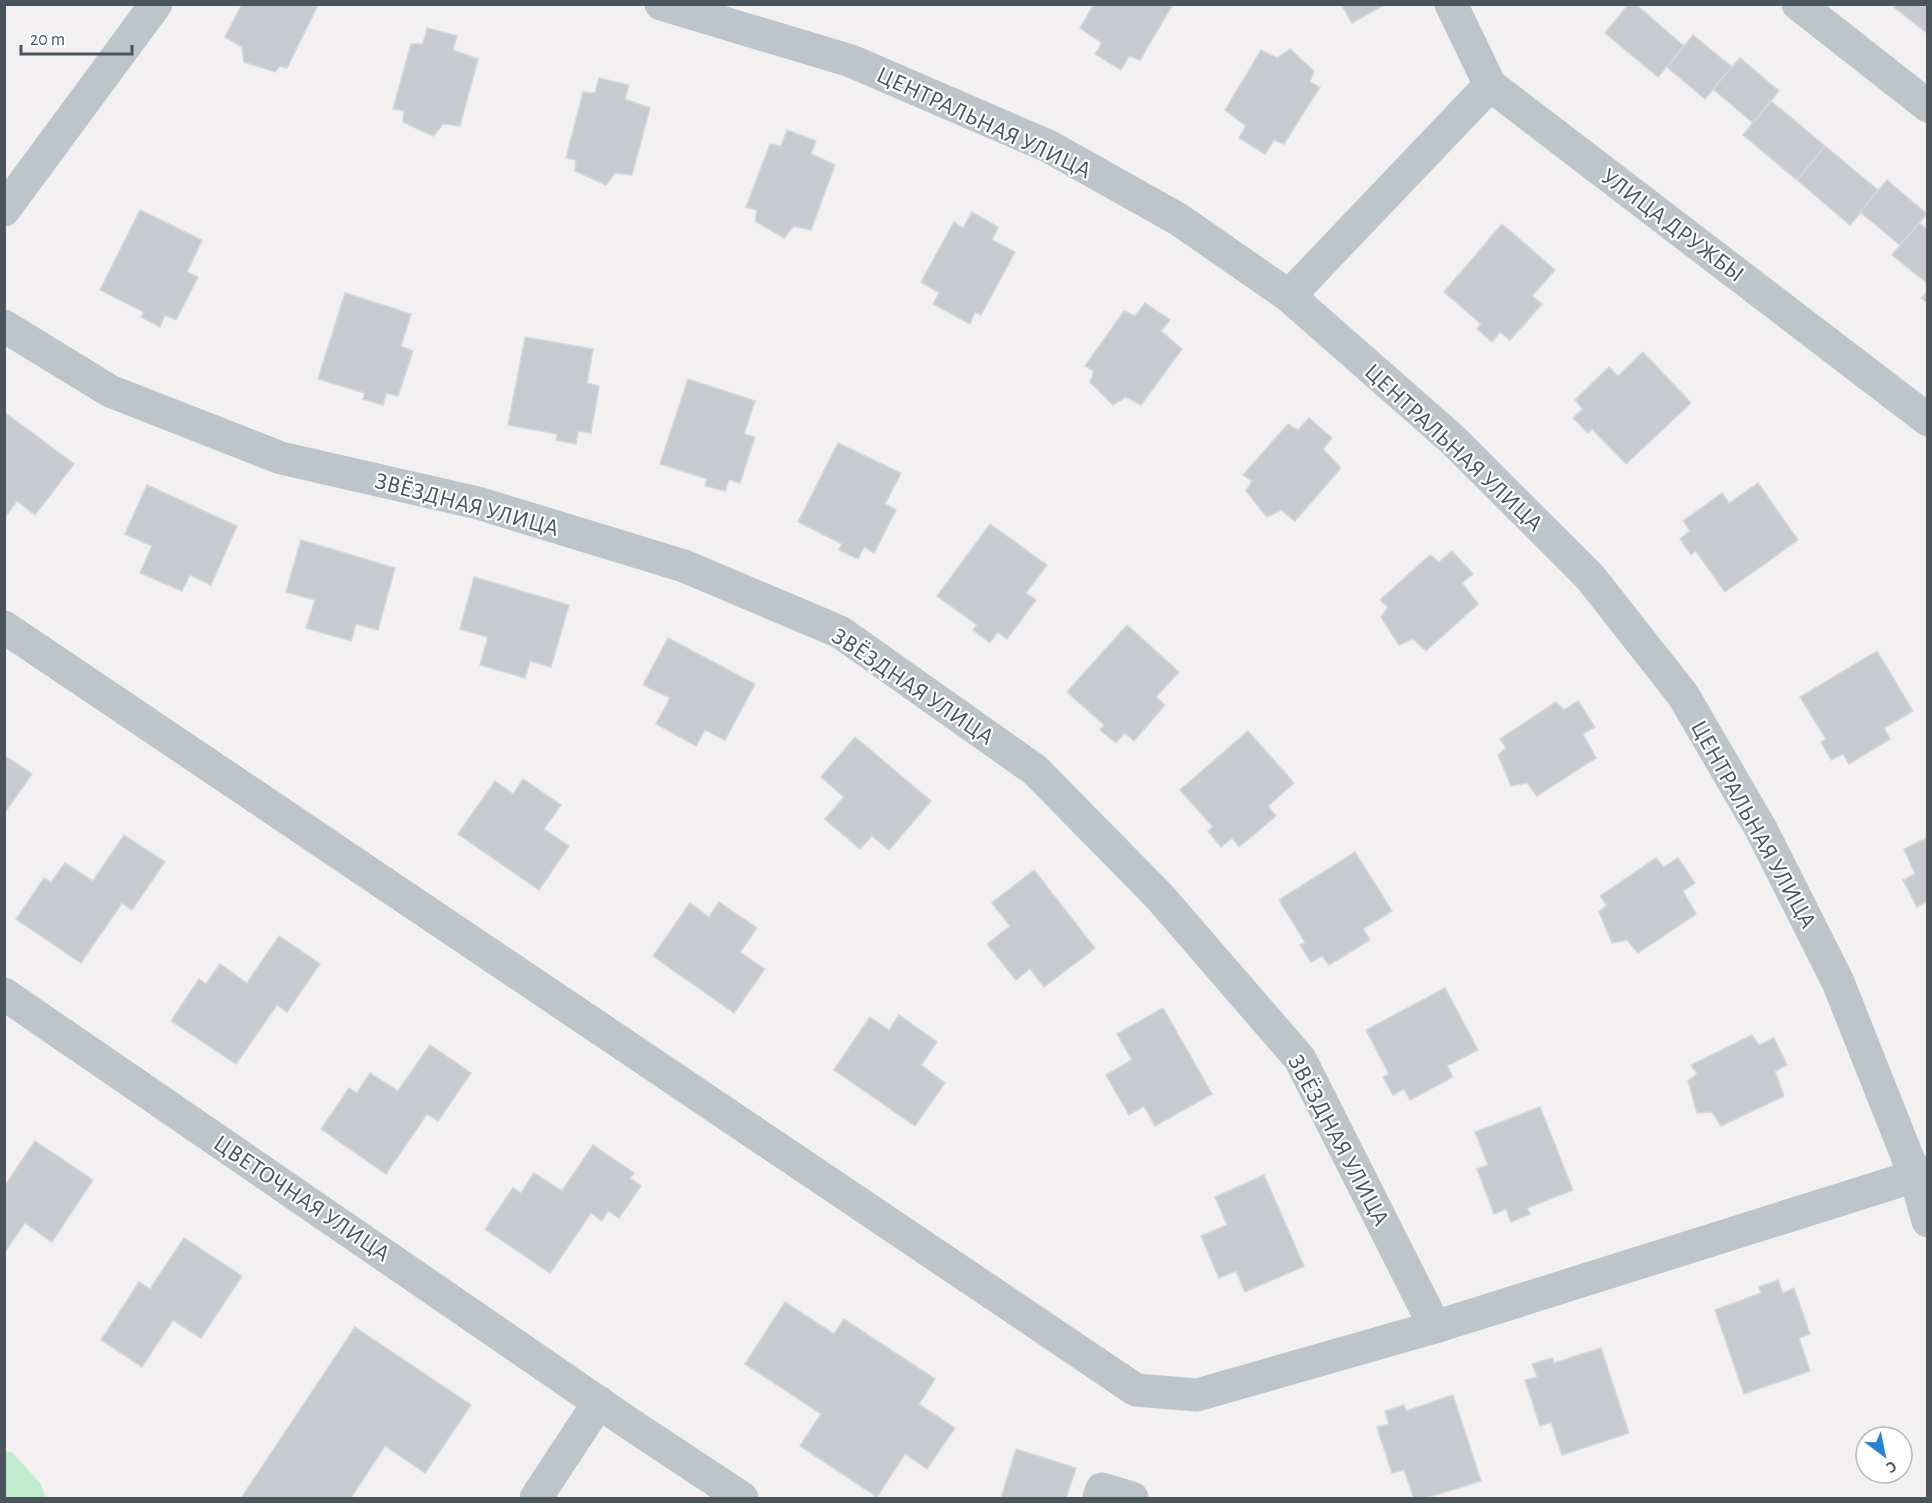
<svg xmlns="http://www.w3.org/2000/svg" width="1932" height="1503" font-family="'Alegreya Sans',sans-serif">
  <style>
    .green { fill: #c3ebcf }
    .building { fill: #c7cbcf; stroke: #d4d7db; stroke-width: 1.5 }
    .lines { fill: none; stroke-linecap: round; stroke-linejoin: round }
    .minor { stroke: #bdc5cb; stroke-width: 33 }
    .labels { text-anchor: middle; stroke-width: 4.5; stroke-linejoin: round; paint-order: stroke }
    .street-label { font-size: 24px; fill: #49555b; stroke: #fff }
  </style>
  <rect width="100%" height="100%" fill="#f2f0f0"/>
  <!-- green -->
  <polygon class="green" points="5,1451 12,1452 40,1483 46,1498 5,1498"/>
  <!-- building -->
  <g class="building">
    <polygon points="242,4 318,5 287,68 280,66 275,72 244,62 242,47 225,37"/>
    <polygon points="1094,4 1173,4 1140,60 1129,56 1121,70 1095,54 1102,43 1080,28"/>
    <polygon points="1341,4 1386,4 1352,23"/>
    <polygon points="1629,4 1635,4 1684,46 1658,77 1605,33"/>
    <polygon points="1896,4 1928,4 1928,34 1894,7"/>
    <polygon points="427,28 457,36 453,50 478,59 460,126 443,124 433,136 403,122 404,111 393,109 411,44 423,44"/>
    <polygon points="1693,35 1732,67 1705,99 1667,67"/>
    <polygon points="1290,49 1314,71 1310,82 1320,87 1284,144 1274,140 1265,154 1239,138 1246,126 1225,110 1261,50 1277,58"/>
    <polygon points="1740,58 1779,91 1753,123 1713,89"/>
    <polygon points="599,78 629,85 625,99 650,108 632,175 615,173 606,185 575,171 576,160 566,158 583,92 595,93"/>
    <polygon points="1771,101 1825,146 1797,180 1743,135"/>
    <polygon points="787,130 816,141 811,154 835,165 811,230 794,226 784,238 755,221 757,210 746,207 770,144 781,146"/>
    <polygon points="1825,146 1879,191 1850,225 1797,180"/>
    <polygon points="1887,180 1927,214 1900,245 1860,212"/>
    <polygon points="140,210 202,240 187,272 198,277 176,320 165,315 160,327 141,317 144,312 100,290"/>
    <polygon points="972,212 998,227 992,240 1015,252 981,315 975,312 970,324 933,304 939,293 921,282 954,222 963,228"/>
    <polygon points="1919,223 1928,230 1928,284 1892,255"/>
    <polygon points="1502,224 1555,270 1532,296 1542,304 1510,340 1500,332 1492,342 1477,329 1481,324 1444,292"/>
    <polygon points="1928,291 1928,303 1921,298"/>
    <polygon points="345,293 411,314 401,346 413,351 398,396 386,393 383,405 363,399 365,393 318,379"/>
    <polygon points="1145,303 1170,320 1161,331 1182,349 1141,405 1126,397 1113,405 1090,382 1094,371 1085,366 1124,311 1135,316"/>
    <polygon points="525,337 593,349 587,383 599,386 591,433 578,431 576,444 556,440 557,434 508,425"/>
    <polygon points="1643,352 1691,403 1626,464 1592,429 1588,433 1573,418 1583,409 1575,400 1609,367 1618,376"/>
    <polygon points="688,379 755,401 744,434 755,437 740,483 729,480 725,491 705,486 707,479 660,464"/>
    <polygon points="4,412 74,464 35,515 17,501 6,516 4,515"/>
    <polygon points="1309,418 1332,438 1323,449 1341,468 1295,521 1281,510 1267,517 1246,491 1252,481 1243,475 1288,424 1298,430"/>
    <polygon points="838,443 901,473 885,504 896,510 874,553 864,547 858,559 839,550 842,544 798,522"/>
    <polygon points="1758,483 1798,540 1725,592 1696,551 1691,555 1680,539 1690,531 1683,521 1722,493 1729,503"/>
    <polygon points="147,485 237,526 211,585 190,575 182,591 140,573 152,546 125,534"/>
    <polygon points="990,524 1047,565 1026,593 1036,600 1007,639 998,632 990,643 973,630 977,625 937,596"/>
    <polygon points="301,540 395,568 378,630 356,624 351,641 306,628 315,600 286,592"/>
    <polygon points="1452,551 1473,574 1462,583 1478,604 1426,651 1413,639 1399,645 1381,617 1388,607 1380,600 1430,555 1439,562"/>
    <polygon points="474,577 569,605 551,667 530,661 525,678 480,665 488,637 460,629"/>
    <polygon points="1127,625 1179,672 1156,697 1165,705 1134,741 1124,733 1116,743 1100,730 1104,725 1067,692"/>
    <polygon points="668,638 755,684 725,740 705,730 696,746 656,724 670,698 643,685"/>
    <polygon points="1877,651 1913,711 1884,728 1890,739 1849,764 1843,754 1831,760 1821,742 1826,739 1800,697"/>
    <polygon points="1578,701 1595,727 1583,734 1596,758 1537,796 1527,783 1511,786 1498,755 1506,748 1500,739 1556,702 1564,710"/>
    <polygon points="1248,731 1294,783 1268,806 1276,816 1239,847 1232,838 1221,847 1208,831 1213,827 1180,790"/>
    <polygon points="855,737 931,801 889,850 872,836 860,849 825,819 844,797 821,777"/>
    <polygon points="4,755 32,774 4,814"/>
    <polygon points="523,779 561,805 544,829 569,846 539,890 458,834 495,781 513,794"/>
    <polygon points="124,835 165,862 132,910 122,903 81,963 16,919 44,878 51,882 65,863 93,881"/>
    <polygon points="1928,837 1928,901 1917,907 1903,880 1915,874 1904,849"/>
    <polygon points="1355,852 1392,911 1363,929 1370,940 1329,965 1322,956 1311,962 1300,945 1305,942 1279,900"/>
    <polygon points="1656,858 1664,867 1678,858 1695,883 1683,891 1696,914 1638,953 1627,940 1612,943 1599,912 1607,905 1600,896"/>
    <polygon points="1034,870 1095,948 1044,987 1030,969 1016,980 987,944 1010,926 992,903"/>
    <polygon points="719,902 757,928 740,952 765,969 734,1013 653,956 690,903 709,917"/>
    <polygon points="279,936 320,964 287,1012 277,1005 236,1064 171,1021 199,979 206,984 220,964 247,983"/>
    <polygon points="1445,988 1478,1050 1447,1066 1453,1077 1410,1100 1404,1089 1393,1095 1383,1077 1389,1074 1366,1030"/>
    <polygon points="1163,1008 1212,1094 1155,1126 1144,1106 1129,1115 1106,1075 1132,1060 1117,1034"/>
    <polygon points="899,1015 937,1042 921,1065 945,1083 915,1126 834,1070 870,1017 889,1030"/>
    <polygon points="1752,1035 1759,1045 1774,1038 1787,1065 1775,1071 1784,1096 1721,1126 1712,1112 1697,1113 1688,1081 1697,1074 1691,1065"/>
    <polygon points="430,1045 471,1073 438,1121 427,1114 386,1174 321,1129 349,1088 357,1093 370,1073 398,1091"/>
    <polygon points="1540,1107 1573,1190 1527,1208 1530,1214 1511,1222 1506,1209 1494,1214 1477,1169 1488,1165 1475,1132"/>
    <polygon points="35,1141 93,1180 52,1242 25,1223 4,1253 4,1187"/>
    <polygon points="593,1145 634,1173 630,1178 641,1186 619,1218 608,1211 602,1221 591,1213 550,1273 485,1229 513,1188 521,1193 534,1173 562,1191"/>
    <polygon points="1264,1175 1304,1266 1245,1292 1236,1271 1219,1278 1201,1236 1227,1225 1215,1197"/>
    <polygon points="184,1238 242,1276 201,1338 173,1320 142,1367 101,1340 139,1282 150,1289"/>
    <polygon points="1778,1280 1783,1293 1794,1288 1810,1334 1799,1338 1810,1371 1744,1394 1715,1310 1761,1293 1759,1287"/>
    <polygon points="785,1302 834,1334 844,1319 935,1379 919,1404 955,1428 927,1469 905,1454 877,1497 800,1446 821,1414 745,1364"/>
    <polygon points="355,1327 471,1405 425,1473 385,1446 351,1498 241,1498"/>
    <polygon points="1601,1348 1629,1433 1562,1455 1551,1422 1540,1426 1525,1380 1537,1377 1532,1364 1552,1358 1554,1363"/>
    <polygon points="1453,1395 1481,1481 1426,1498 1414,1498 1404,1470 1392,1473 1377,1427 1389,1424 1385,1411 1404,1405 1406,1411"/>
    <polygon points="1016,1449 1076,1468 1066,1498 1001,1498"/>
  </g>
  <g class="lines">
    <!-- minor -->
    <g class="minor">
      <polyline points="661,4 851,61 1048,146 1178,219 1289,296 1453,440 1590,577 1683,695 1761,829 1838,982 1915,1176 1928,1221"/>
      <polyline points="1451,4 1490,85 1928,420"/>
      <polyline points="1798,4 1928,106"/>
      <polyline points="4,210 156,4"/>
      <polyline points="1289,296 1490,85"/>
      <polyline points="4,326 110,391 281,458 478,503 684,566 840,632 1035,770 1159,896 1300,1059 1435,1327"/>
      <polyline points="4,627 1136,1390 1197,1395 1435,1327 1928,1172"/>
      <polyline points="4,994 630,1424 742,1498"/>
      <polyline points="536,1498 599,1402"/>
      <polyline points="1099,1498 1102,1489 1132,1498"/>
    </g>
  </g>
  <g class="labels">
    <!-- street labels -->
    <g class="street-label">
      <text transform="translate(984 122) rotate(25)" y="8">ЦЕНТРАЛЬНАЯ УЛИЦА</text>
      <text transform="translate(1673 225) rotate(37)" y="8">УЛИЦА ДРУЖБЫ</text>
      <text transform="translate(1454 447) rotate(43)" y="8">ЦЕНТРАЛЬНАЯ УЛИЦА</text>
      <text transform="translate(467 504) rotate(15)" y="8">ЗВЁЗДНАЯ УЛИЦА</text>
      <text transform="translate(913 686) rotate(34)" y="8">ЗВЁЗДНАЯ УЛИЦА</text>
      <text transform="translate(1754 824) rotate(61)" y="8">ЦЕНТРАЛЬНАЯ УЛИЦА</text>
      <text transform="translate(1339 1140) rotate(62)" y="8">ЗВЁЗДНАЯ УЛИЦА</text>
      <text transform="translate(302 1198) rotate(34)" y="8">ЦВЕТОЧНАЯ УЛИЦА</text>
    </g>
  </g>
  <!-- border -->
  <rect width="1932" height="1503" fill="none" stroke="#49555b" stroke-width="12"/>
  <!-- north arrow -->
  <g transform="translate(1884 1455) rotate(148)"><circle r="28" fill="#ffffff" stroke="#b6bbbd" stroke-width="1.5"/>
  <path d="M0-4.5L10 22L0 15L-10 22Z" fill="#2a83d2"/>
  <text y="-9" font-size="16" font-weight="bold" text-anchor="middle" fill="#49555b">С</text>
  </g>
  <!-- scale -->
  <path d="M21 45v9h111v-9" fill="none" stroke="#49555b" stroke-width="3"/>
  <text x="30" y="45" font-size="18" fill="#49555b" stroke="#ffffff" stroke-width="4.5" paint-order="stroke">20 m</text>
</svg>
